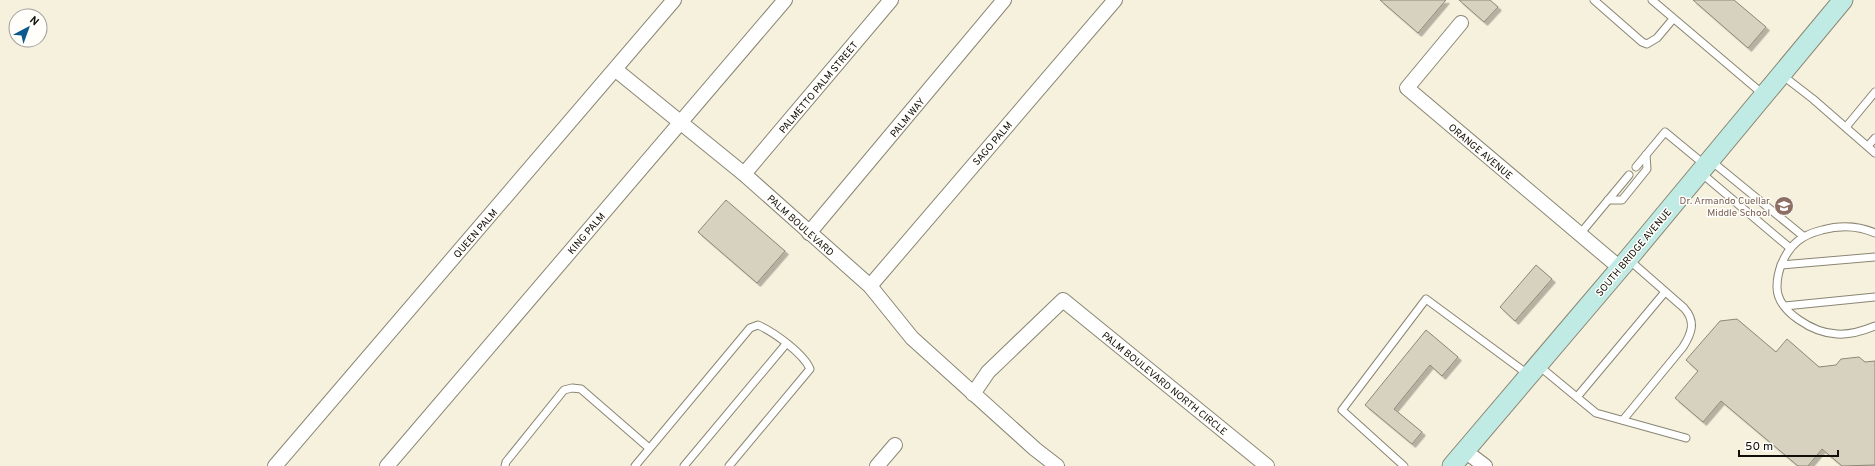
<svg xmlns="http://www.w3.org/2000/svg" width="1875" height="466" font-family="Overpass,sans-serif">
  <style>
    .building { fill: #d7d2bf; stroke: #8d8876; filter: url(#shadow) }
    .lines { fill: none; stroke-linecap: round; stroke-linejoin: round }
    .lane-casing { stroke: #8a8674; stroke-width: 9 }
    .street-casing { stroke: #8a8674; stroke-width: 16 }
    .secondary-casing { stroke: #8a8674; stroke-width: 21 }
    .lane { stroke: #fff; stroke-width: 7 }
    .street { stroke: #fff; stroke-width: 14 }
    .secondary { stroke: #c0eae4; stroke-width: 19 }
    .labels { text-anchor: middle; stroke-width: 3; stroke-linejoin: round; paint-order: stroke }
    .street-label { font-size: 10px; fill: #110f09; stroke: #fffefa }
    .education-label { font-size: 10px; fill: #785e54; stroke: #fffefa; text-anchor: end }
  </style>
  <defs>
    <filter id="shadow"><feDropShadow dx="3.5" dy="3.5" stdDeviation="0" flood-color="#0004"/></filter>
  </defs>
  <rect width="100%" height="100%" fill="#f6f1dd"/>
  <!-- building -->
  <g class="building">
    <polygon points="1380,0 1446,0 1418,33"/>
    <polygon points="1459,0 1490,0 1498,7 1484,22"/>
    <polygon points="1693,0 1734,0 1766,27 1748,48"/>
    <polygon points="726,200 785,251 757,283 698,232"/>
    <polygon points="1536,265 1552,279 1515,321 1500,307"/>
    <polygon points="1737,319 1776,352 1787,339 1819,367 1836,365 1841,359 1859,357 1865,362 1875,361 1875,465 1842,466 1822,449 1808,466 1798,466 1721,401 1703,422 1675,398 1698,371 1686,360 1720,321"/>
    <polygon points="1426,330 1458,357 1442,376 1430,365 1394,409 1422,432 1412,444 1365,405"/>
  </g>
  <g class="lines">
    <!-- lane casing -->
    <g class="lane-casing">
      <g id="lane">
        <polyline points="1594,0 1642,42 1647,44 1657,38 1673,19"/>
        <polyline points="1652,0 1764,95"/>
        <polyline points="1782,75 1813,99 1875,153"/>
        <polyline points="1846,127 1875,92"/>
        <polyline points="1868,146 1875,138"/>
        <polyline points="1710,160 1803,236"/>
        <polyline points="1636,167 1665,132 1705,165"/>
        <polyline points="1700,172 1790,248"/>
        <polyline points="1608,200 1622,200 1647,169 1646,155"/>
        <path d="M1875 233C1857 225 1840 225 1822 230 1802 235 1790 244 1782 263 1779 270 1777 279 1777 287 1777 312 1814 333 1837 334 1850 335 1863 331 1875 326"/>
        <polyline points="1580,234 1629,175"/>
        <polyline points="1781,265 1875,257"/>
        <polyline points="1785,306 1875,297"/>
        <polyline points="1539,366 1596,413 1686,438"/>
        <polyline points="1577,397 1665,292"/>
        <path d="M1623 420 1683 347C1692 333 1696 321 1684 308L1628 259"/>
        <polyline points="505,466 506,462 564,390 572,388 581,389 649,448"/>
        <path d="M635 466 750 328 758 325C774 332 804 354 810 369L729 466"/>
        <polyline points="684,466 786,344"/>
        <polyline points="1404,466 1342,410 1426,299 1529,375"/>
      </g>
    </g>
    <!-- street casing -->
    <g class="street-casing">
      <g id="street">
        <polyline points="1461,23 1407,88 1620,268"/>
        <polyline points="616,70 744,174 870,286 912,338 1035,449 1057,466"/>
        <polyline points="744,174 891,0"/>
        <polyline points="809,233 1004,0"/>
        <polyline points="870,286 1115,0"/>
        <polyline points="973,394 988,372 1063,300 1267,466"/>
        <polyline points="1465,451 1485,466"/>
        <polyline points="275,466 674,0"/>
        <polyline points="387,466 785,0"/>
        <polyline points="877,466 895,445"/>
      </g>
    </g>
    <!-- secondary casing -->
    <g class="secondary-casing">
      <polyline id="secondary" points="1452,466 1628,259 1843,0"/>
    </g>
    <!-- lane -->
    <use href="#lane" class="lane"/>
    <!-- street -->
    <use href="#street" class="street"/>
    <!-- secondary -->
    <use href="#secondary" class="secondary"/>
  </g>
  <!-- icons -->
  <defs>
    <g id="school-disc" transform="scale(1)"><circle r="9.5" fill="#8d6e63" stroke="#fffefa"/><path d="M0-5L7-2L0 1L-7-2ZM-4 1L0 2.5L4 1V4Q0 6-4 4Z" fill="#fff"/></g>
  </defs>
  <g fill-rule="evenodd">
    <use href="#school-disc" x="1784" y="206"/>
  </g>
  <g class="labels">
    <!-- street labels -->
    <g class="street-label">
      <text transform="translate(818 87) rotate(-50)" y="4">PALMETTO PALM STREET</text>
      <text transform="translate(907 117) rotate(-50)" y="4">PALM WAY</text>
      <text transform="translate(992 143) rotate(-49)" y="4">SAGO PALM</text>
      <text transform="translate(1481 151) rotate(40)" y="4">ORANGE AVENUE</text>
      <text transform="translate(801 225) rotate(42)" y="4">PALM BOULEVARD</text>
      <text transform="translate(475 233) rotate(-49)" y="4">QUEEN PALM</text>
      <text transform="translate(586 233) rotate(-49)" y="4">KING PALM</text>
      <text transform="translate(1633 252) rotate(-50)" y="4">SOUTH BRIDGE AVENUE</text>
      <text transform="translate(1165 383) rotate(39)" y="4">PALM BOULEVARD NORTH CIRCLE</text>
    </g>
    <!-- education labels -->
    <g class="education-label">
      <text x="1770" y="204">Dr. Armando Cuellar<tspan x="1770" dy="12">Middle School</tspan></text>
    </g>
  </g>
  <!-- north arrow -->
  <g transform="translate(28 28) rotate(41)"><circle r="19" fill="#fffefa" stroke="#a09e9a"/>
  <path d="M0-3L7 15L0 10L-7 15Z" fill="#0a5a8d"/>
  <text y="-6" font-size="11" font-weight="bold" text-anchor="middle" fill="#110f09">N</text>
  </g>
  <!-- scale -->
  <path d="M1739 450v6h99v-6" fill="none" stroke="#110f09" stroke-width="2"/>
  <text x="1745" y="450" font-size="12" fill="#110f09" stroke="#fffefa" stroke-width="3" paint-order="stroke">50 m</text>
</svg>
